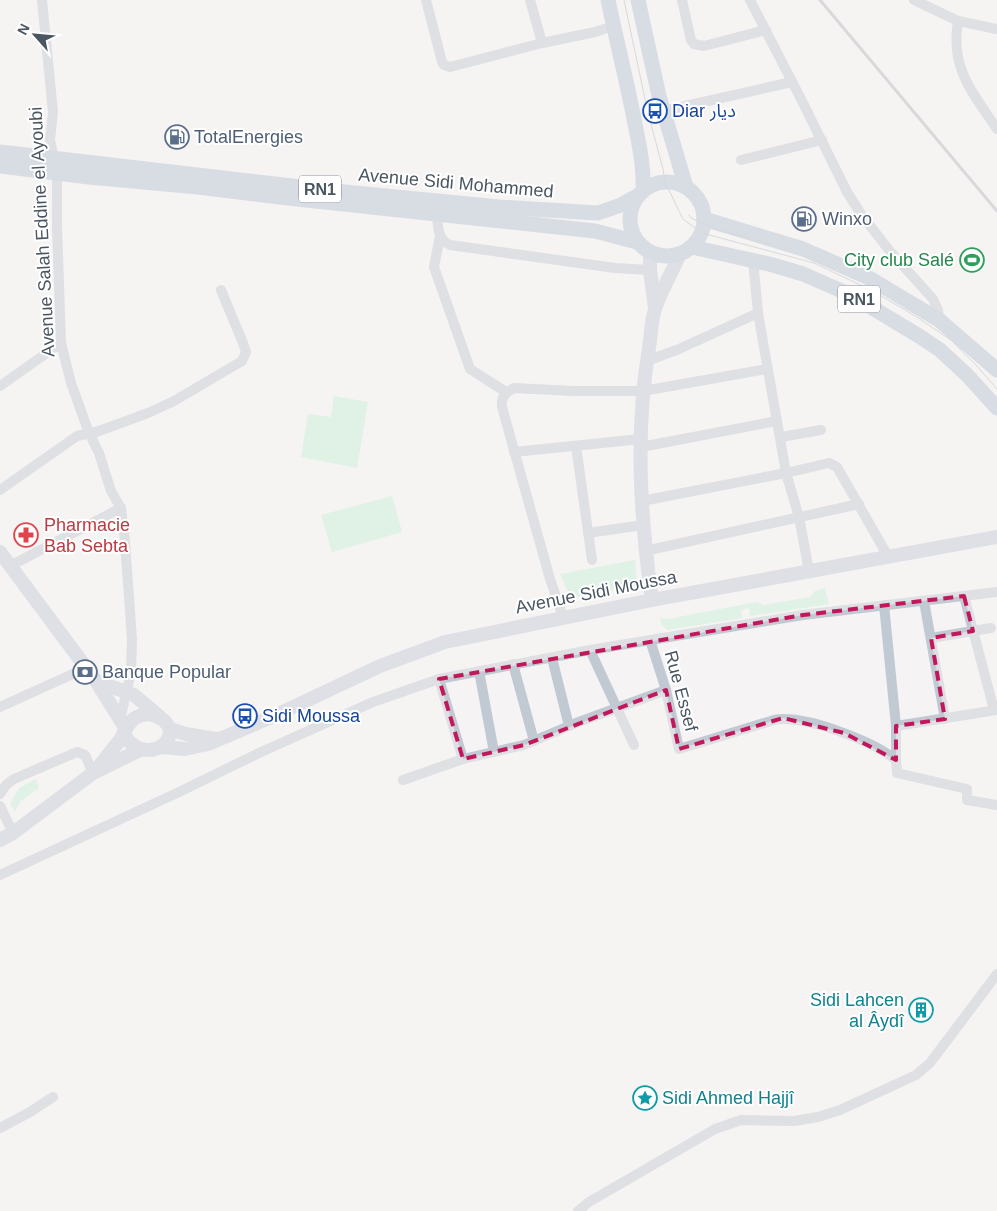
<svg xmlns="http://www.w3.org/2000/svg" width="997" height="1211" font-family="Arial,'Noto Sans Arabic',sans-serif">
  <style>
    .green { fill: #c3f1d5 }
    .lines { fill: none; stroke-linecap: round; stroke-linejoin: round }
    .street { stroke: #c1cad2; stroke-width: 10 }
    .secondary { stroke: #c1cbd6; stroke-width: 14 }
    .primary { stroke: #b3c2d1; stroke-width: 15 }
    .tram { stroke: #b5b8bd; stroke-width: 1 }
    .rail { stroke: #b5b8bd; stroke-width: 3 }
    .marked { fill: none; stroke: #c2185b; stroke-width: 4; stroke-dasharray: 10 6; stroke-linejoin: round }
    .labels { text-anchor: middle; stroke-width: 4; stroke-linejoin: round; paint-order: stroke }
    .shield { fill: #fff; stroke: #808990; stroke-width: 1 }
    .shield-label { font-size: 16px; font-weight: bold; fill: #4a5661 }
    .transit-label { font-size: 18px; fill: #164399; stroke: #fff; text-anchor: start }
    .service-label { font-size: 18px; fill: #4e5e75; stroke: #fff; text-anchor: start }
    .street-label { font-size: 18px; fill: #4a5661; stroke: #fff }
    .leisure-label { font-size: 18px; fill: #27864d; stroke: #fff; text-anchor: end }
    .health-label { font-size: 18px; fill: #be3a42; stroke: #fff; text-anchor: start }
    .culture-label { font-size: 18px; fill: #0d838f; stroke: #fff; text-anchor: end }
  </style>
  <rect width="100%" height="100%" fill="#f5f3f3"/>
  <!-- green -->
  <g class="green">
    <polygon points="334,396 368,402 357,468 301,457 308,414 331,417"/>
    <polygon points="392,496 402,532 332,552 321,515"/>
    <polygon points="635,560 637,586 571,598 560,574"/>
    <polygon points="825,588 829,604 750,616 749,608 741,610 742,618 667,630 662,625 660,618 668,619 757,602 764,605 810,597 815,591"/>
    <polygon points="36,779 39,788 21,801 15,811 10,804 19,788"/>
  </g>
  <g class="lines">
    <!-- street -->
    <g class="street">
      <polyline points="42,0 53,112 50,140 57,173 57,226 61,343 71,383 89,433 99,453 111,491 121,508 125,541 132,639 131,672 120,720"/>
      <polyline points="426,0 442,62 444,65 450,67 542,43 595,32 613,26"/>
      <polyline points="530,0 542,43"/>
      <polyline points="682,0 691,40 694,44 704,46 766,30"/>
      <polyline points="750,0 802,101 847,192 861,214 889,250 933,299 938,310 939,320"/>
      <polyline points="914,0 958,21 997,29"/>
      <path d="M958 21C950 68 972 92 997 129"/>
      <polyline points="663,111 792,82"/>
      <polyline points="741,160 822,140"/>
      <path d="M437 213C438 226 437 239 450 245L615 268 650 270"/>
      <polyline points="440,236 434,267 470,369 506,392"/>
      <polyline points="758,313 786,473 799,517 809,571"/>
      <polyline points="647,361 679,349 758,313 753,260"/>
      <polyline points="0,386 61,343"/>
      <polyline points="781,437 821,430"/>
      <polyline points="576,446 592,560"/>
      <polyline points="641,447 777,421"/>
      <polyline points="514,452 641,439"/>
      <polyline points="0,490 77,436 99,431 148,413 174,401 242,361 246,352 243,343 221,290"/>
      <polyline points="642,501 786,473 829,463 837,467 889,558"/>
      <polyline points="588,533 643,525"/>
      <polyline points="645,551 859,504"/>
      <polyline points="10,566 121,508"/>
      <polyline points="964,596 994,710"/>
      <polyline points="924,601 945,719"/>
      <polyline points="884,605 896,726 896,760"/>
      <path d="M563 617 550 579 502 407C501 397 505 393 514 388L574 391H643L767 369"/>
      <polyline points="931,638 991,628"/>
      <path d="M650 640 666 690 679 749 774 720C803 714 873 741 896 760L897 773 967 789V800L997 805"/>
      <polyline points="590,650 634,745"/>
      <polyline points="552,658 569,726"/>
      <polyline points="513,664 534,741"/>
      <polyline points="479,671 494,752"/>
      <polyline points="439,679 463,759"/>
      <polyline points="0,707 86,668"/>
      <polyline points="896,726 997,710"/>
      <polyline points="403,780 463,759 524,745 576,723 666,690"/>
      <polyline points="0,794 6,785 14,779 77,752 85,755 93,773"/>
      <polyline points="0,806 13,833"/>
      <polyline points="0,875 177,793 261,752 373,702 439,679 590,650 803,615 997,592"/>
      <polyline points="0,1128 30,1112 53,1097"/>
      <polyline points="578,1211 589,1202 715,1129 741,1120 794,1121 818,1117 840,1110 916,1075 930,1063 997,974"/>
    </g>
    <!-- secondary -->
    <g class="secondary">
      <polyline points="650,253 650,270 655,308"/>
      <polyline points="0,552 96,681 126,729"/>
      <path d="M652 600C640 516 635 431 649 348 651 335 651 319 656 306 662 289 672 272 680 254"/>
      <polyline points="96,681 134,695 160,717"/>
      <polyline points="170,729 186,734 216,739"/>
      <polyline points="161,747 185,749 208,744 274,716 380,666 445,642 652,600 997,537"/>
      <path d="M93 773C103 762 111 751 120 740 125 732 127 723 135 718 142 714 151 713 158 717 165 720 170 726 170 734 163 757 132 754 124 733"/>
      <polyline points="0,840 13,833 93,773 142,749"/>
    </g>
    <!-- primary -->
    <g class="primary">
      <path d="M608 0C617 43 628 86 636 129 640 149 644 169 643 190"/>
      <polyline points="638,0 659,96 686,187"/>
      <polyline points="0,152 344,192 499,207 598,213 621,205 637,196"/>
      <polyline points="0,166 89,177 198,187 288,198 595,231 637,242"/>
      <circle cx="667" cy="219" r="37"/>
      <polyline points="704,219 803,249 869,278 939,320 997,370"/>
      <polyline points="692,247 773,265 803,274 851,295 919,336 940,350 967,375 997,408"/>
    </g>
    <!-- tram -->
    <g class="tram">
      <polyline points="624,0 648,113 663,169 665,182 683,219 702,233 814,263 871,290 917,317 952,341 976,365 997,389"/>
      <polyline points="689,215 691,218 718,230 771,244"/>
    </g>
    <!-- rail -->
    <polyline class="rail" points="820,0 997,211"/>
  </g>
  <!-- marked area -->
  <path d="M0 0H997V1211H0ZM964 596 973 631 931 638 945 719 896 726V760L844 733 783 718 679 749 666 690 524 745 463 759 439 679 803 615Z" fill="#f5f3f3" fill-opacity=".55" fill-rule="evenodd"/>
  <path class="marked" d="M964 596 973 631 931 638 945 719 896 726V760L844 733 783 718 679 749 666 690 524 745 463 759 439 679 803 615Z"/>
  <!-- icons -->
  <defs>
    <g id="bus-ring" transform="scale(1.25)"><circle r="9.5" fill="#fff" stroke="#1a4fb4" stroke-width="1.5"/><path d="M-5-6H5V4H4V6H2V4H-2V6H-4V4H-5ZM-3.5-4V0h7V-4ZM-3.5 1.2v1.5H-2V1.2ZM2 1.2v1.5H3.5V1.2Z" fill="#1a4fb4"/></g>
    <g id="fuel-ring" transform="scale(1.25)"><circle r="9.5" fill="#fff" stroke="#5c6f8a" stroke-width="1.5"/><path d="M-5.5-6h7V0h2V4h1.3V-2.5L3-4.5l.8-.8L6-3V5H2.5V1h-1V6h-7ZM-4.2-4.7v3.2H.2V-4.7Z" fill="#5c6f8a"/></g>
    <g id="stadium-ring" transform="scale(1.25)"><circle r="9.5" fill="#fff" stroke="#2e9e5b" stroke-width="1.5"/><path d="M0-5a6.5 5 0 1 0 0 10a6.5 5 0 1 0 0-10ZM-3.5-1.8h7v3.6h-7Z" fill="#2e9e5b"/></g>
    <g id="pharmacy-ring" transform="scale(1.25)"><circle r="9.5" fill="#fff" stroke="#e0444e" stroke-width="1.5"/><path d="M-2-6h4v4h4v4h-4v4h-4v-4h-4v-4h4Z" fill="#e0444e"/></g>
    <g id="bank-ring" transform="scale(1.25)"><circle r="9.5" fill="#fff" stroke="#5c6f8a" stroke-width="1.5"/><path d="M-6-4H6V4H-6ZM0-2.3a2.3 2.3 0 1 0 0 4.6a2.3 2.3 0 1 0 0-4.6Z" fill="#5c6f8a"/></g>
    <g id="building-ring" transform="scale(1.25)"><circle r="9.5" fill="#fff" stroke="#0f9aa8" stroke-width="1.5"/><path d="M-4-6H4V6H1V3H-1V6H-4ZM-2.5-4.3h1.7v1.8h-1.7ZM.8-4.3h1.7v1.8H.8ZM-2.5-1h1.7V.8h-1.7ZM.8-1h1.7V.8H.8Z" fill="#0f9aa8"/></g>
    <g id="sight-ring" transform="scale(1.25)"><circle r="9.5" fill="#fff" stroke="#0f9aa8" stroke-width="1.5"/><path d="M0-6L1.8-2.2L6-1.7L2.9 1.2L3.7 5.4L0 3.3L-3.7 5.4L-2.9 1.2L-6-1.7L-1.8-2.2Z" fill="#0f9aa8"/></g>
  </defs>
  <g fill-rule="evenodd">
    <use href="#bus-ring" x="655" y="111"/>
    <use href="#fuel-ring" x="177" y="137"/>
    <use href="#fuel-ring" x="804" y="219"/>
    <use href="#stadium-ring" x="972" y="260"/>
    <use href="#pharmacy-ring" x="26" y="535"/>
    <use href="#bank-ring" x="85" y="672"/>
    <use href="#bus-ring" x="245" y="716"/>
    <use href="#building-ring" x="921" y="1010"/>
    <use href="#sight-ring" x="645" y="1098"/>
  </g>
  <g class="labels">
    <!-- shield labels -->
    <g class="shield">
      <rect x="299" y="175.5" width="42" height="27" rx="4"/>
      <rect x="838" y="285.5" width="42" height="27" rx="4"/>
    </g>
    <g class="shield-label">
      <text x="320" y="195">RN1</text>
      <text x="859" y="305">RN1</text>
    </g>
    <!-- transit labels -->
    <g class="transit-label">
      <text x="672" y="117">Diar ديار</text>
      <text x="262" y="722">Sidi Moussa</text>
    </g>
    <!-- service labels -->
    <g class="service-label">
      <text x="194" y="143">TotalEnergies</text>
      <text x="822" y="225">Winxo</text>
      <text x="102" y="678">Banque Popular</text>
    </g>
    <!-- street labels -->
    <g class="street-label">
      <text transform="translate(456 183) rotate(5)" y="6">Avenue Sidi Mohammed</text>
      <text transform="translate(42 232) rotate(-93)" y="6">Avenue Salah Eddine el Ayoubi</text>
      <text transform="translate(596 592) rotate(-11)" y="6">Avenue Sidi Moussa</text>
      <text transform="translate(681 691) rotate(75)" y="6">Rue Essef</text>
    </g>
    <!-- leisure labels -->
    <g class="leisure-label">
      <text x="954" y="266">City club Salé</text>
    </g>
    <!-- health labels -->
    <g class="health-label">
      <text x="44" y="531">Pharmacie<tspan x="44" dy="21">Bab Sebta</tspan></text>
    </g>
    <!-- culture labels -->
    <g class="culture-label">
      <text x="904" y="1006">Sidi Lahcen<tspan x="904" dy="21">al Âydî</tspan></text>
      <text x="662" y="1104" text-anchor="start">Sidi Ahmed Hajjî</text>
    </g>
  </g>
  <!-- north arrow -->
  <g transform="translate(35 35) rotate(297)" stroke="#ffffff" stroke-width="4" paint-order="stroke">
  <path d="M0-4L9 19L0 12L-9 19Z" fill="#4a5661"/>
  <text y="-8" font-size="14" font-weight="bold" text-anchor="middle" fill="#4a5661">N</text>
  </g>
</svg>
